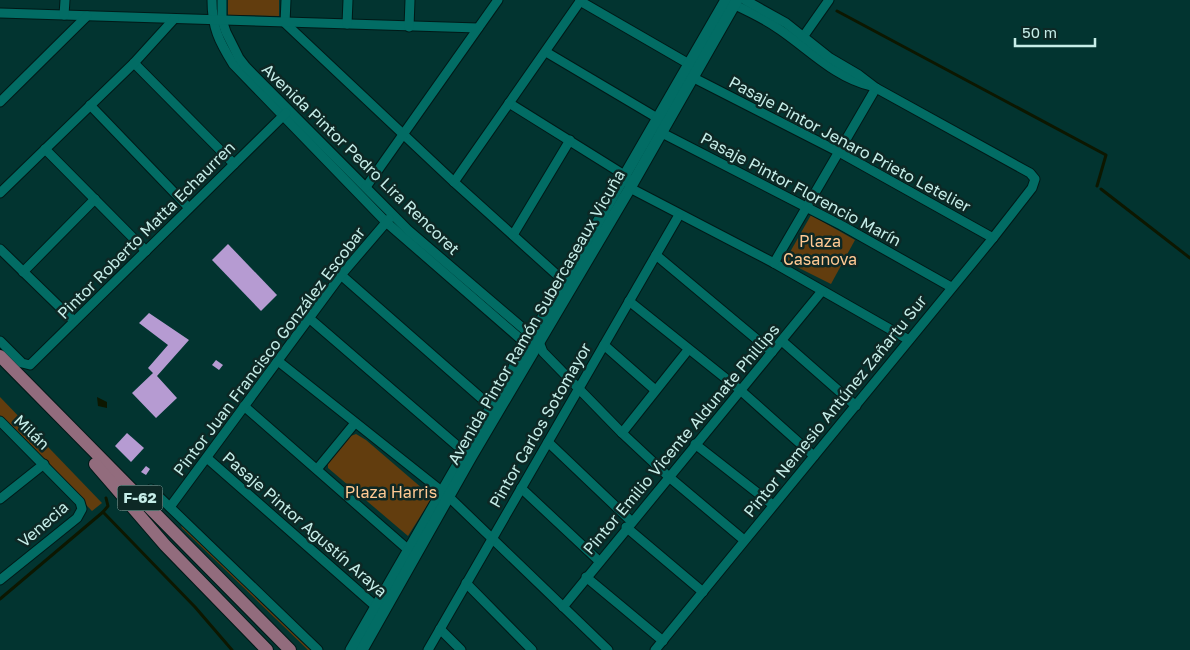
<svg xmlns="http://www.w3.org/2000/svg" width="1190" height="650" font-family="'Golos Text',sans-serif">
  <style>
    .green { fill: #623d0e }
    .water { fill: #0d1700 }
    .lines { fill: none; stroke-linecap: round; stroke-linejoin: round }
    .stream { stroke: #0d1700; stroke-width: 3 }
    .building { fill: #b69bd2 }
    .street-casing { stroke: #001917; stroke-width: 11 }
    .secondary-casing { stroke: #001917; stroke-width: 13 }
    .primary-casing { stroke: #001917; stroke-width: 14 }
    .street { stroke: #026c64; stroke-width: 9 }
    .secondary { stroke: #026c64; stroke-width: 11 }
    .primary { stroke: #926c7d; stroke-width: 12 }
    .labels { text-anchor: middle; stroke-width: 5; stroke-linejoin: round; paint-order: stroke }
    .shield { fill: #0d2825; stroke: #8eb2ae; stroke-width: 1 }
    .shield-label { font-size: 15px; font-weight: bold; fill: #c6ede8 }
    .street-label { font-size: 16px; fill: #c6ede8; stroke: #0d2825 }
    .park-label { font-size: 16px; fill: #ffc993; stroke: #0d2825 }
  </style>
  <rect width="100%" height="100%" fill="#023430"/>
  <!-- green -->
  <g class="green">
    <polygon points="228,0 279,0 279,16 228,15"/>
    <polygon points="811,215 855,240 831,284 785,261"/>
    <polygon points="0,397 102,503 92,511 0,416"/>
    <polygon points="356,434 366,440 430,495 430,501 408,536 328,468 328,463 348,437"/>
    <polygon points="179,520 317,650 308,650 305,647 182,528"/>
  </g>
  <!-- water -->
  <polygon class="water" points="97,397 107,402 107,408 98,406"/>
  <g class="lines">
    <!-- stream -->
    <g class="stream">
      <polyline points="837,11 1106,155 1097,186"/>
      <polyline points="1101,189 1190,258"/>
      <polyline points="103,512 195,607 232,650"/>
      <polyline points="0,599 103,512 108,506 106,498"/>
    </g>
  </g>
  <!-- building -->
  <g class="building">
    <polygon points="228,244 277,295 261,311 212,260"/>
    <polygon points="149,313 189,340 157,376 177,398 156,418 132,393 153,373 148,368 168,345 139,323"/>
    <polygon points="216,360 223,365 219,370 212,365"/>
    <polygon points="127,433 144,448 131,462 115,446"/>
    <polygon points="146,466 150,469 146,475 141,472"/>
  </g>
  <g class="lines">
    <!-- street casing -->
    <g class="street-casing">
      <g id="street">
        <path d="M212 0C212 28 219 41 233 64L386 222 532 349"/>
        <polyline points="222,0 222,20 226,32 239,58 246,67 408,230 539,342 543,352 622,433 669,477 744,540"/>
        <polyline points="286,0 285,23 454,182 567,284"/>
        <polyline points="580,1 689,64 692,77 839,152 993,238"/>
        <path d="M735 5C750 12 765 19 779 29 810 50 834 77 871 86"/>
        <polyline points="0,13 478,28"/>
        <polyline points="64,15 65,0"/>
        <polyline points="347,24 348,0"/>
        <polyline points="409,27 410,0"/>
        <polyline points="803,37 829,0"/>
        <polyline points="546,52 659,119 662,133 841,225 951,287"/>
        <polyline points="134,63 234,164"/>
        <polyline points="0,102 87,16"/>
        <polyline points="509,103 626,176 630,188 774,263 909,340"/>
        <polyline points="90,105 189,208"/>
        <polyline points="45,149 146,251"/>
        <polyline points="454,182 581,0"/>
        <polyline points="366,187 498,0"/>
        <polyline points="0,193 134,63 174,19"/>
        <polyline points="513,235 570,140"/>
        <polyline points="0,249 74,321"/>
        <polyline points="656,255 772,352"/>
        <polyline points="774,263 876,88"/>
        <polyline points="23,272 95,199"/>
        <polyline points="341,275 496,411"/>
        <polyline points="629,301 739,389 814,456"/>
        <polyline points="309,318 469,456"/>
        <polyline points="0,341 22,363 30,365 286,113"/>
        <polyline points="782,341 856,406"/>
        <polyline points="604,345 654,389"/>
        <polyline points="278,361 449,497 608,650"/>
        <polyline points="244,406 412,553"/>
        <polyline points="0,421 80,502 82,509 77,518 0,580"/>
        <polyline points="622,433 688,350"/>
        <polyline points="548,442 631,521"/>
        <polyline points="695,444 773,505"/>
        <polyline points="207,458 380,610"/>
        <polyline points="318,468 355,423"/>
        <polyline points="521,488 599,561"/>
        <polyline points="151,489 318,650"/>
        <polyline points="0,499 44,464"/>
        <polyline points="170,507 341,275 389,219"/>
        <polyline points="626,527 703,592"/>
        <polyline points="586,577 663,641"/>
        <polyline points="466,583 532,650"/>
        <polyline points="563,607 822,291"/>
        <polyline points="440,629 461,650"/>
        <polyline points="428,650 679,215"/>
        <polyline points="655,650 993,238 1032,188 1035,179 1030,173 876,88 859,75 830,58 786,23 745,0"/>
      </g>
    </g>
    <!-- secondary casing -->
    <g class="secondary-casing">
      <g id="secondary">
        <polyline points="351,650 726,0 735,5"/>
        <polyline points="362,650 471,457 630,188 737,0"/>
      </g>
    </g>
    <!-- primary casing -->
    <g class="primary-casing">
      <g id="primary">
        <polyline points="0,356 290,650"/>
        <polyline points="95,464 165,545 267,650"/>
      </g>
    </g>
    <!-- street -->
    <use href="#street" class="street"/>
    <!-- secondary -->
    <use href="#secondary" class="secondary"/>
    <!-- primary -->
    <use href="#primary" class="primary"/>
  </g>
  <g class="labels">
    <!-- shield labels -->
    <rect class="shield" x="117.5" y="485.5" width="45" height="25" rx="4"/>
    <g class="shield-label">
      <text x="140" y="503">F-62</text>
    </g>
    <!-- street labels -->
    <g class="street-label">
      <text transform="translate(850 144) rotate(28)" y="6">Pasaje Pintor Jenaro Prieto Letelier</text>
      <text transform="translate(361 159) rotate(44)" y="6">Avenida Pintor Pedro Lira Rencoret</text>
      <text transform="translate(801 189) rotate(28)" y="6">Pasaje Pintor Florencio Marín</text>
      <text transform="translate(146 230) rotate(-45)" y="6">Pintor Roberto Matta Echaurren</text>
      <text transform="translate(536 317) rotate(-60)" y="6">Avenida Pintor Ramón Subercaseaux Vicuña</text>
      <text transform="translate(269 351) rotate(-53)" y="6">Pintor Juan Francisco González Escobar</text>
      <text transform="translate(835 406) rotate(-51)" y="6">Pintor Nemesio Antúnez Zañartu Sur</text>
      <text transform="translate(540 425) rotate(-60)" y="6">Pintor Carlos Sotomayor</text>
      <text transform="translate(32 432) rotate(44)" y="6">Milán</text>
      <text transform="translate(681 439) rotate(-50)" y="6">Pintor Emilio Vicente Aldunate Phillips</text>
      <text transform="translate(43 524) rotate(-41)" y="6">Venecia</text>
      <text transform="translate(305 524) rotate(41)" y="6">Pasaje Pintor Agustín Araya</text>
    </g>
    <!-- park labels -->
    <g class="park-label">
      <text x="820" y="247">Plaza<tspan x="820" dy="18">Casanova</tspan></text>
      <text x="391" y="498">Plaza Harris</text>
    </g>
  </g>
  <!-- scale -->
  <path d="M1015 38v8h80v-8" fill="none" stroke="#c6ede8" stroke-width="2.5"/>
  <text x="1022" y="38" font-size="15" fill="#c6ede8" stroke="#0d2825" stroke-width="4" paint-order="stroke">50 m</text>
</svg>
